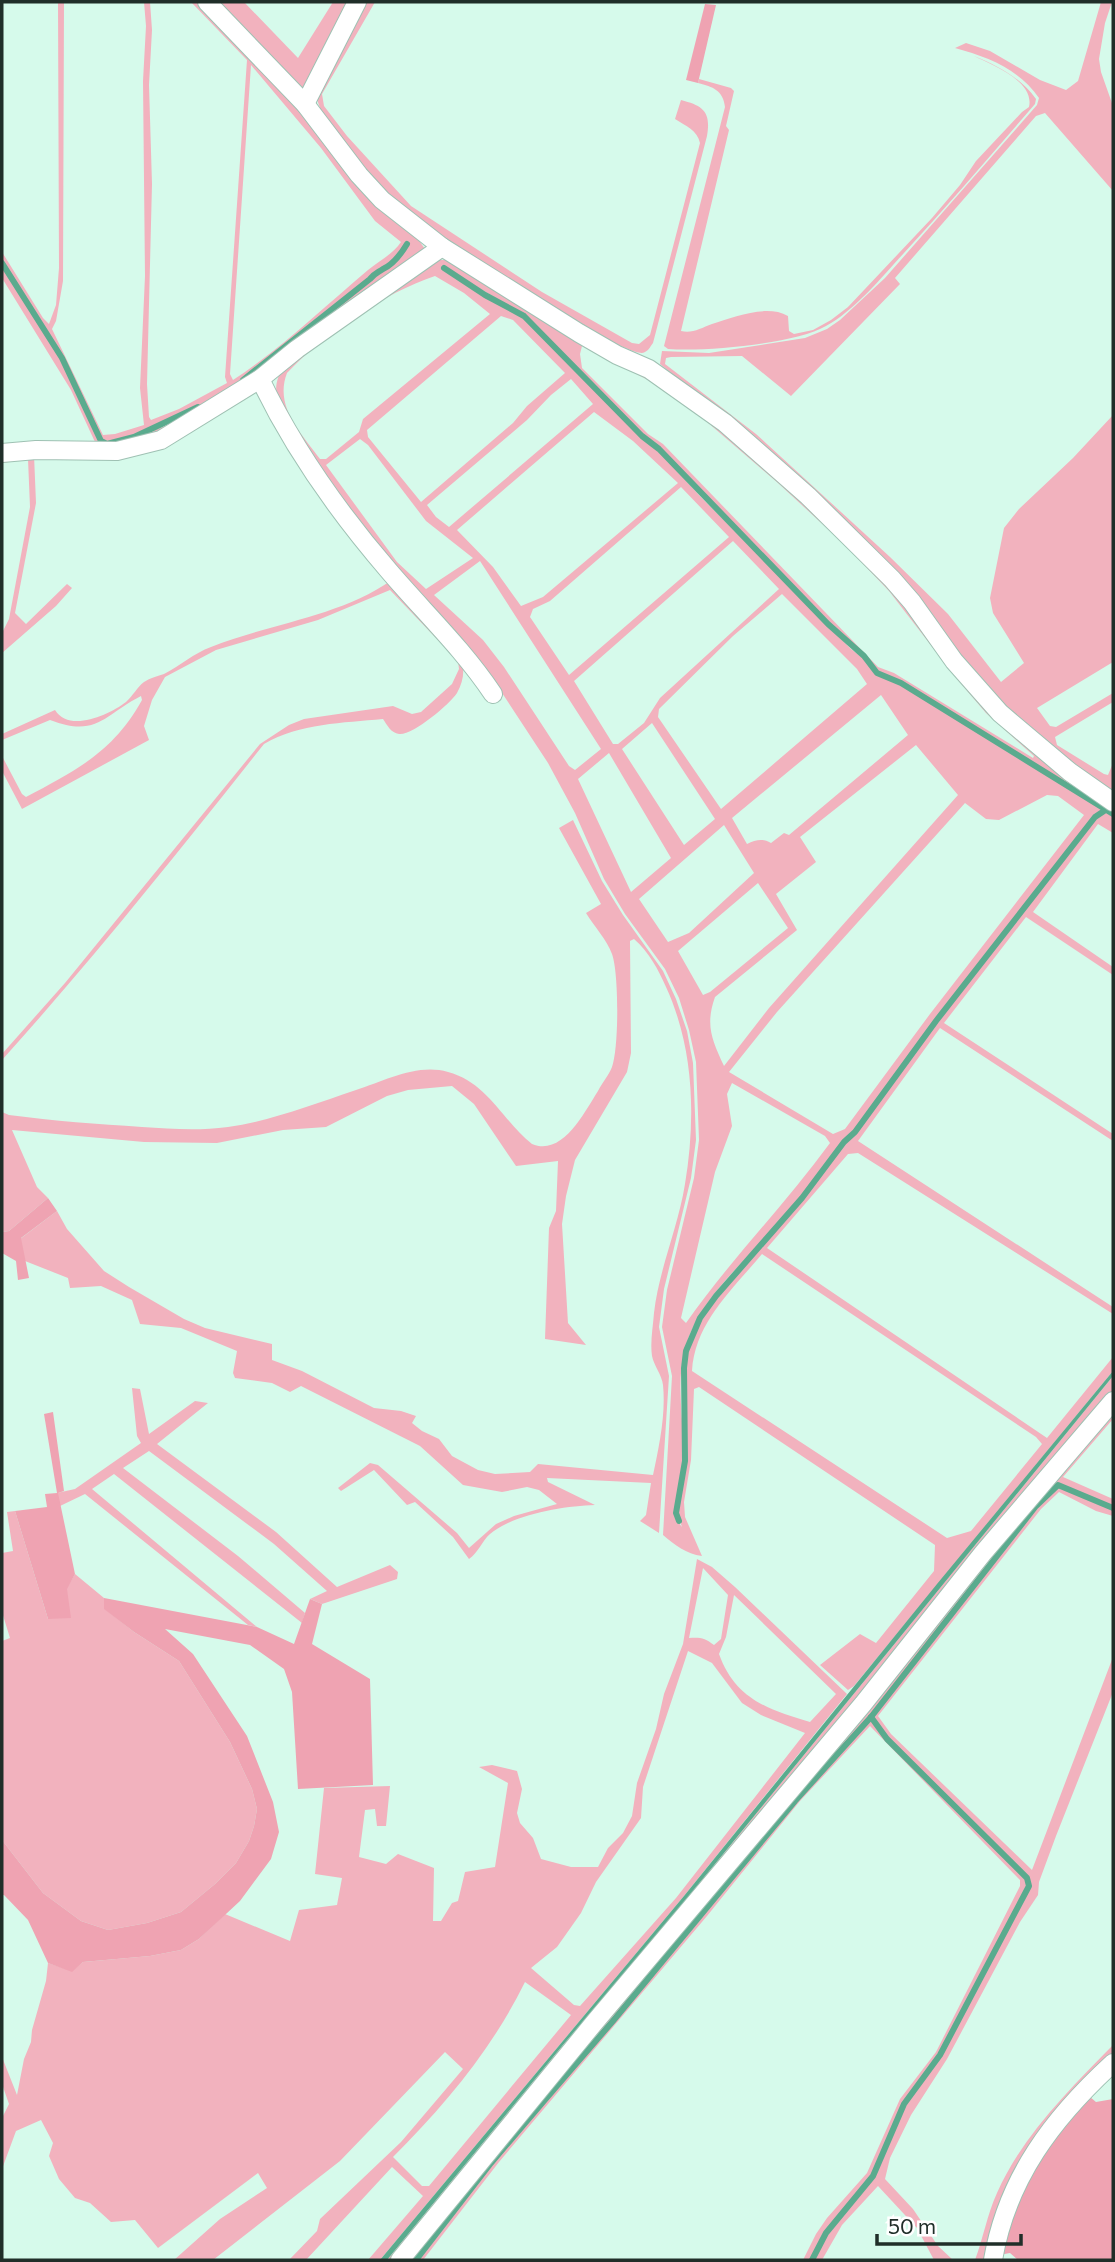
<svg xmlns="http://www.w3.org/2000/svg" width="1115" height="2262" font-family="Commissioner,sans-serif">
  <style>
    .green { fill: #f2b2be; fill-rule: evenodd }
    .forest { fill: #efa3b2 }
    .water { fill: #5aab8e }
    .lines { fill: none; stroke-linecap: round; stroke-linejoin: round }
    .stream { stroke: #5aab8e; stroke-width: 6 }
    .minor-casing { stroke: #9fc1b3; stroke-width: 20 }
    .minor { stroke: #fff; stroke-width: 18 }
  </style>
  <rect width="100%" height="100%" fill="#d6faeb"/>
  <!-- green -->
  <g class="green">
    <path d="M58 2H64L63 281 56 321 52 329 103 435 115 434 144 425 140 388 145 276 143 81 146 26 144 2H150L152 30 149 85 152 184 147 384 149 417 151 420 179 409 227 383 225 377 247 60 191 2H198L258 61 361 186 399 224 417 238 425 249 351 301 255 377 159 434 113 448 57 447 2 449V445L53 441 93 444 95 442 71 390 2 278V266L60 358 100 442C123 453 219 400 241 384 285 351 327 314 371 280 376 274 378 274 385 270 395 264 402 255 409 245L406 244C400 253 394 261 384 267 377 271 374 271 369 278L237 383 206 402 134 436 107 442 102 440 52 338 2 261V252L43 318 49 324 56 305 59 268ZM251 65 321 148 375 221 401 242C392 255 380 260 368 270 324 307 282 348 233 380L230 374Z"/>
    <polygon points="217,2 244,2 298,58 333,2 351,2 305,87 302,87"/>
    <path d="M363 2H375L322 94 324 106 347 136 411 206 542 292 632 343 639 344 650 335 700 143C697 130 686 126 675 119L681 100C704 106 711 112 707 136L653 343C650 347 648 352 642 353 617 354 434 235 408 212 387 194 317 122 317 96Z"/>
    <path d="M1101 2H1112L1105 23 1099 59 1101 72 1113 106V191L1045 113 1036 116 895 278 900 284 791 396 742 356 671 357 666 358 665 364 756 434 890 557 948 614 1001 682 1024 663 993 613 990 598 1004 528 1019 509 1073 458 1113 415V662L1037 708 1050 726 1056 727 1113 693V702L1055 737 1057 745 1104 774 1108 775 1113 763V794L1079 770 1001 703 970 668 885 560 851 526 798 477 660 364 662 351 709 353 805 338 827 329 840 320 885 278 1037 105 1039 98C1019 69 988 57 955 48L966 43 990 51 1040 80 1066 90 1078 81Z"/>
    <path d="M974 56C998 66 1020 77 1036 99L1035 104C992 154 949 204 904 253 882 277 854 311 826 326 795 344 705 352 668 349L664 346 725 107C723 90 713 87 698 83L699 79 731 88 734 91 726 126 729 130 681 331C692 334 701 328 712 324 733 317 767 304 788 316L789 331 794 334 813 330 831 320 848 307 932 218 960 185 976 161 1022 112 1029 107C1035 81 992 65 974 56Z"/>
    <path d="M433 260H445L516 300 569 335 642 373 719 426 847 542 909 609 955 673 992 716 1041 759 1113 810V812L901 682 878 672 865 656 853 647 701 493 660 448 643 435 525 315 443 267 463 283 523 317 641 437 658 450 699 495 851 649 863 658 876 674 900 684 1104 809 1094 816 934 1020 855 1130C834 1148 817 1174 801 1197 766 1246 701 1289 685 1349 675 1385 685 1424 683 1461 683 1482 667 1510 682 1527L677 1513 686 1461 684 1384 687 1351 693 1335 701 1318 717 1297 803 1199 845 1143 857 1133 936 1021 1096 818 1107 811 1113 815V833L1098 824 1033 912 1113 967V975L1026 917 944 1023 1113 1134V1141L940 1028 858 1141 1113 1307V1314L858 1153 848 1154 767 1248 1047 1438 1113 1357V1371L854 1686 848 1690 820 1665 860 1634 876 1643 934 1571 935 1545 699 1387 694 1389 691 1460 684 1502 685 1517 702 1556C686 1554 675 1545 663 1535L672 1376 662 1327 667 1290 694 1178 699 1140 696 1062 689 1030 679 998 665 969 625 914 604 879 575 813 548 763 487 670 393 569 359 526 285 420C279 406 273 393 278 378 291 343 399 285 433 260ZM435 276 464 293 490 314 363 419 359 432 326 459H320C301 433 274 407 287 373 324 334 384 293 435 276ZM501 316 513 320 565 373 527 406 513 423 421 502 368 437 367 430ZM582 346 648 380 699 415 778 483 843 543 889 591 957 679 986 713 1034 756 1033 758 894 673 878 667 663 444 648 434 582 368 580 354ZM571 379 593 404 449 527 436 517 427 505 527 420 551 395ZM594 412 633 441 678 483 543 597 521 606 493 567 457 530ZM360 439 368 445 426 521 473 558 426 589 397 562 326 465ZM681 487 729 537 569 675 530 617 533 609 550 601ZM733 541 779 589 660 698 644 723 618 744H613L574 681ZM480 561 601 749 575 770 569 766 504 667 483 640 434 595ZM782 594 857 669 867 684 721 809 658 717 659 709 733 636ZM881 695 908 735 789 835 784 833 771 843C762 838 756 840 747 844L732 818ZM652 723 715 819 684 845 622 749ZM916 745 958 795 769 1008 724 1066C712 1040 705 1025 715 997L797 930 776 894 816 862 800 837ZM609 753 671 858 631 892 578 779ZM1047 795 1058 796 1084 815 930 1014 845 1129 833 1134 729 1072 777 1012 965 803 986 819 999 820ZM724 825 754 873 689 933 668 942 639 899ZM758 883 788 928 710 992 703 995 678 951ZM732 1083 825 1136 830 1143C785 1205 730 1260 686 1323L681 1318 715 1172 732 1126 727 1094ZM762 1254 1036 1437 1042 1444 971 1531 947 1538 692 1371C695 1322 733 1289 762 1254Z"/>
    <polygon points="34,455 36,503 15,613 26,624 67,584 72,588 56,606 2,653 2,633 9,619 30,507 28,459 2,463 2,457"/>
    <path d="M392 580 463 666C464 676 462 684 457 693 450 704 412 736 399 734 391 733 387 725 383 719 343 723 300 723 264 744 179 851 94 958 2 1060V1054L65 983 260 744 289 725 304 719 393 706 412 714 421 712 452 684 459 669 458 661 390 590 318 620 216 650 165 677 152 700 144 726 149 740 22 809 2 771V756L22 794 26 797C77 770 113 752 142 700L141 696C104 715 97 738 50 720L2 740V734L55 710C69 733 109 715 126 702 133 696 137 687 144 682 150 678 158 676 164 674 180 666 194 653 211 647 271 623 339 617 392 580Z"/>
    <path d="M573 820 602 881 623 915 663 971 676 999 687 1031 693 1063 696 1140 691 1178 664 1289 659 1327 669 1376 659 1533 640 1521 646 1515 651 1483 547 1478 548 1482 595 1505C564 1506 514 1514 490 1534 482 1541 478 1553 469 1559L453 1537 415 1502 407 1505 374 1470 341 1491 338 1488 370 1463 378 1465 457 1533 469 1548 496 1524 514 1516 557 1504 539 1490 527 1487 502 1492 463 1485 420 1446 301 1386 290 1392 272 1383 235 1378 233 1373 237 1351 181 1328 140 1324 132 1300 101 1286 70 1288 68 1278 25 1261 20 1239 57 1211 67 1229 104 1271 129 1287 184 1319 205 1328 272 1344V1360L302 1371 374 1408 401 1411 416 1416 412 1423 422 1431 439 1439 452 1456 478 1470 495 1474 530 1472 538 1464 653 1475C659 1447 666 1414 663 1385 662 1375 654 1366 652 1356 650 1342 653 1327 654 1313 659 1269 678 1228 685 1184 696 1118 694 1048 666 987 658 969 649 952 634 939L630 941 631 1053 627 1072 575 1160 566 1196 562 1224 568 1323 586 1345 545 1339 549 1228 556 1211 558 1161 516 1166 474 1104 452 1086 408 1090 387 1096 326 1127 283 1130 217 1143 144 1142 12 1130 37 1187 48 1198 9 1231 2 1232V1112L9 1115C54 1121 98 1124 142 1127 171 1129 199 1131 228 1127 271 1121 314 1104 356 1090 385 1081 417 1063 448 1072 487 1082 503 1121 532 1144 563 1157 585 1111 598 1091 602 1083 609 1075 612 1067 619 1048 619 973 612 954 607 940 594 926 586 913L601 904 559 828Z"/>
    <polygon points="1113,1376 1113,1392 1060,1453 856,1703 394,2260 387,2260 563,2045 662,1929"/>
    <polygon points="132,1388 140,1389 149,1434 195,1401 208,1403 157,1444 276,1532 337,1587 390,1565 398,1572 397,1579 322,1604 310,1599 327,1591 274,1544 149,1451 123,1468 238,1556 305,1613 302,1623 114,1474 92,1489 257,1627 248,1625 85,1494 60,1506 57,1493 75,1489 141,1443 137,1436"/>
    <polygon points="1113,1409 1113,1419 1063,1477 1113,1499 1113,1506 1057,1483 1035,1505 870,1716 794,1800 613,2020 490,2163 414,2260 408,2260 1030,1506"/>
    <polygon points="1058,1486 1113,1509 1113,1516 1096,1511 1059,1492 1041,1509 878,1716 891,1734 1032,1870 1113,1657 1113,1692 1056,1836 1039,1882 1038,1895 1020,1922 947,2059 911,2115 890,2158 885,2179 913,2209 938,2246 953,2260 934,2260 917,2228 878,2186 842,2225 822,2260 814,2260 827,2234 874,2176 906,2105 941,2056 1031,1886 1029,1877 888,1738 873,1716 1037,1506"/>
    <polygon points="15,1511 48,1619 75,1574 104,1598 105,1609 134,1632 179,1661 230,1742 252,1789 257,1809 254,1826 249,1841 236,1863 215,1884 181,1912 147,1923 108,1930 81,1921 43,1893 2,1840 2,1641 10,1638 2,1612 2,1553 13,1551 7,1512"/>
    <path d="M697 1559 712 1567 735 1587 847 1694 684 1896 380 2260H368L423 2196 392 2167 306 2260H289L317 2231 320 2219 401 2142 463 2069 445 2052 340 2161 213 2260H174L220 2219 267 2188 258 2173 158 2248 135 2220 111 2222 90 2203 75 2198 59 2179 49 2156 53 2143 41 2120 16 2131 2 2169V2118L9 2104 2 2084V2057L17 2095 24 2059 31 2042 32 2030 46 1981 48 1963 72 1971 83 1962 150 1956 181 1950 199 1939 225 1914 290 1941 299 1910 337 1905 342 1878 315 1874 324 1788 390 1786 386 1826H377L375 1809 365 1810 359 1857 386 1864 398 1854 434 1868 433 1921H441L452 1903 458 1901 465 1872 495 1867 508 1783 479 1767 492 1765 517 1771 522 1789 517 1813 520 1823 533 1838 541 1859 571 1867H598L608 1848 623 1833 632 1816 637 1783 656 1729 664 1694 683 1644ZM703 1568 728 1595 721 1639 714 1645C705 1638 700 1637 689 1638ZM734 1595 836 1694 810 1722C769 1710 735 1699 719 1654L726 1637ZM688 1651 712 1663 742 1703 761 1715 805 1733 676 1898 580 2006 574 2005 531 1968 557 1947 581 1913 596 1882 641 1818 643 1787ZM525 1982 571 2015 429 2186H422L393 2157C446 2104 492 2049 525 1982Z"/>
    <polygon points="871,1719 886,1740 1026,1879 1027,1886 939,2054 903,2103 872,2175 824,2232 810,2260 803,2260 816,2234 827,2218 867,2173 900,2099 936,2052 1020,1886 1020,1880 870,1726 800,1801 707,1916 499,2162 423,2260 418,2260 492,2164 614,2021 796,1802"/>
    <path d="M1113 2045V2055L987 2260H975C983 2239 987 2215 997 2193 1022 2136 1070 2089 1113 2045Z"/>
  </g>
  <!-- forest -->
  <g class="forest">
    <polygon points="705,4 716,5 698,83 686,80"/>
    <polygon points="48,1198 57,1211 21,1238 29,1278 18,1280 16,1261 2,1253 2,1232 9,1231"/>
    <polygon points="53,1412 64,1491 58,1493 75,1574 67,1589 71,1618 48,1619 15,1511 47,1507 45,1494 57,1493 44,1414"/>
    <polygon points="104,1598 257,1627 294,1644 310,1599 322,1604 312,1644 370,1679 373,1785 298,1789 292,1692 284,1669 250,1645 165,1629 193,1654 247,1736 273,1802 279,1832 271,1859 240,1901 199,1939 181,1950 150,1956 83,1962 72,1972 48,1963 28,1920 4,1895 2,1895 2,1840 43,1893 81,1921 108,1930 147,1923 181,1912 215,1884 236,1863 249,1841 254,1826 257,1809 252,1789 230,1742 179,1661 134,1632 104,1609"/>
    <polygon points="1090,2097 1096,2102 1113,2099 1113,2260 1018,2260 1010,2253 999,2255 1003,2232 1035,2160"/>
  </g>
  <!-- water -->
  <polygon class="water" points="1113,1371 1113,1376 662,1929 563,2045 387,2260 380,2260 684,1896 937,1584"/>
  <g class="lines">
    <!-- stream -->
    <g class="stream">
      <polyline points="2,263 62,358 101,441 107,444 134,437 198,407"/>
      <polyline points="444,268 485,295 524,316 642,436 659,449 828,624 864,656 877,673 901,683 1113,814"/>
      <path d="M243 380 370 279C375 273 377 273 383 269 394 264 401 254 407 244"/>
      <polyline points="679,1521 676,1513 685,1461 684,1368 686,1351 700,1318 716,1296 802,1198 844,1142 855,1132 936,1021 1095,817 1107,809"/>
      <polyline points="416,2260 491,2163 543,2102 613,2021 795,1801 871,1717 1036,1506 1058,1485 1113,1508"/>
      <polyline points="812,2260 826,2233 873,2176 904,2104 940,2055 1029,1886 1027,1878 887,1739 871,1717"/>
    </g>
    <!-- minor casing -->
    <g class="minor-casing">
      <g id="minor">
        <polyline points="207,2 305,104 359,175 382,200 442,247 579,333 617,355 649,369 725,423 808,496 892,579 912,602 954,661 1000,713 1070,772 1113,802"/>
        <polyline points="305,104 357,2"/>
        <path d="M260 379C293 448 339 513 389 571 424 612 463 649 493 694"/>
        <polyline points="2,453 36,450 117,451 161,440 260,379 297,349 442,247"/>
        <polyline points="400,2260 594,2023 863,1704 983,1553 1113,1401"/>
        <path d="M993 2260C1007 2178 1053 2118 1113 2063"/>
      </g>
    </g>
    <!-- minor -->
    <use href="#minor" class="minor"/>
  </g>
  <!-- border -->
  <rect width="1115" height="2262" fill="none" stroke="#202e29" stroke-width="7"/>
  <!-- scale -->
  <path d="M877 2234v10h144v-10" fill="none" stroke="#202e29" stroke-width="3.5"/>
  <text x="888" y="2234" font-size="21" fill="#202e29" stroke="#ffffff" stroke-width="5" paint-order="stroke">50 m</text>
</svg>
